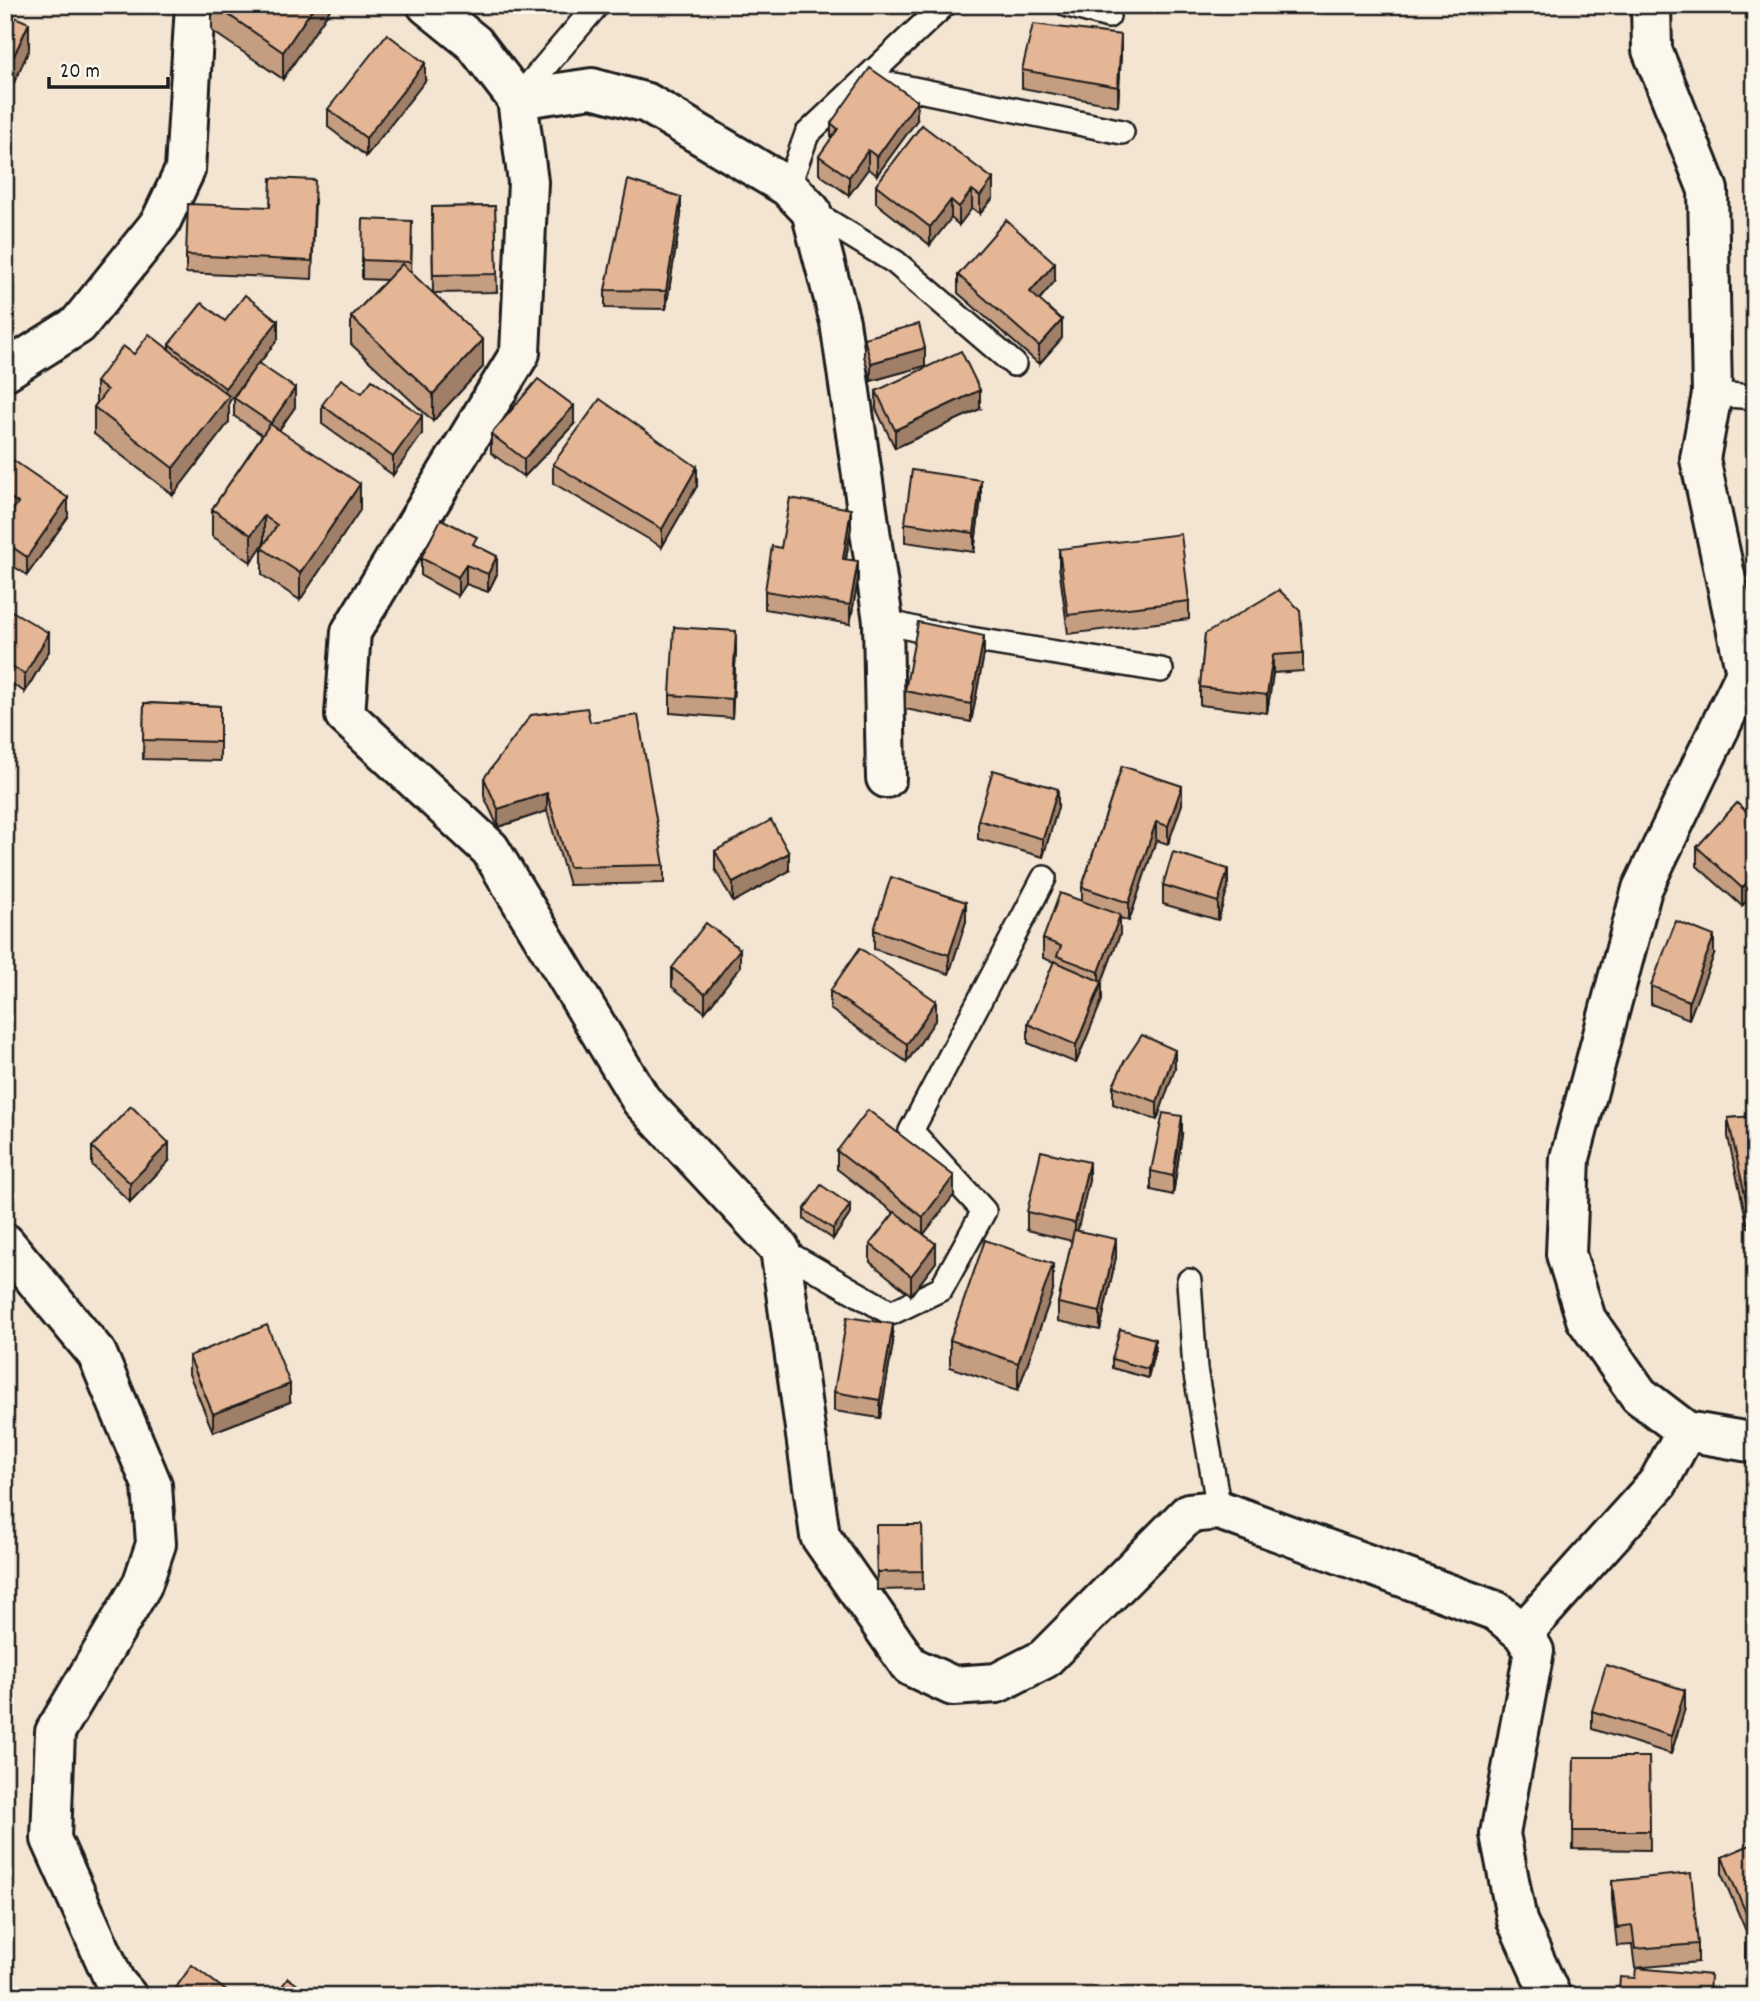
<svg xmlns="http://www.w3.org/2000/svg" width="1760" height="2001" font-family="Dekko,sans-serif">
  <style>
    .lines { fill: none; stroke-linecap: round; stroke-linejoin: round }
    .service-casing { stroke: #1c1c1c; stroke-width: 28 }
    .minor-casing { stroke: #1c1c1c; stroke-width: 44 }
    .service { stroke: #fbf7ec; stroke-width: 23 }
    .minor { stroke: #fbf7ec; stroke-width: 38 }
    .wall { fill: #c59d80; stroke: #1c1c1c; stroke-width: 2 }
    .shaded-wall { fill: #a07f68; stroke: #1c1c1c; stroke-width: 2 }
    .building { fill: #e5b695; stroke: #1c1c1c; stroke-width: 2 }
  </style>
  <rect width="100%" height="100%" fill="#f4e4d2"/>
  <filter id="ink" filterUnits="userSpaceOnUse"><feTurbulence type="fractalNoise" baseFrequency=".0143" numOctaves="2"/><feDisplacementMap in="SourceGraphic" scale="14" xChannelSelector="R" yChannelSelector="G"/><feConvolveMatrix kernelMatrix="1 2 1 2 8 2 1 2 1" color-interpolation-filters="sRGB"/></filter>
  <g filter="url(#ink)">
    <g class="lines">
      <!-- service casing -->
      <g class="service-casing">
        <g id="service">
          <polyline points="1068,5 1108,16"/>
          <polyline points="865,79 1122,132"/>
          <polyline points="517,99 597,5"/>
          <polyline points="788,187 807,134 944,5"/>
          <polyline points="811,211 895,262 1014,364"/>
          <polyline points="1712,394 1755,397"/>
          <polyline points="883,621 927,632 1161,670"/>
          <polyline points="780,1249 891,1313 941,1289 984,1211 911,1131 1044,878"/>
          <polyline points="1189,1281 1195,1369 1219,1510"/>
        </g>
      </g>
      <!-- minor casing -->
      <g class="minor-casing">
        <g id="minor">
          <polyline points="427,5 474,43 517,99 528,182 520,353 351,632 345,715 490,849 641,1100 780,1249 820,1536 910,1666 953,1686 997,1683 1044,1659 1189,1513 1219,1510 1496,1611 1523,1633 1534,1651 1500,1834 1517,1921 1551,1996"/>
          <polyline points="1651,5 1652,50 1708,190 1712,394 1700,459 1746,673 1642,889 1570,1158 1566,1254 1586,1319 1639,1395 1686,1431 1755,1443"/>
          <polyline points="517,99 592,88 647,103 788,187 811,211 840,322 883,621 886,778"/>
          <polyline points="5,371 78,325 160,223 185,170 195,5"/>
          <polyline points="5,1243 97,1354 152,1485 156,1544 142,1585 55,1732 51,1839 115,1982 127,1996"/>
          <polyline points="1523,1633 1658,1483 1686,1431"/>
        </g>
      </g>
      <!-- service -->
      <use href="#service" class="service"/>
      <!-- minor -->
      <use href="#minor" class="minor"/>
    </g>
    <!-- wall -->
    <g class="wall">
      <polygon points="212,5 333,5 283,79 212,31"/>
      <polygon points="1121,54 1118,106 1022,88 1022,70"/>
      <polygon points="425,81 366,156 328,127 328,109"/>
      <polygon points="917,120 877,175 868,169 849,195 819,174 819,156 831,139 831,123"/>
      <polygon points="922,125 993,198 980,214 972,208 959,225 951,218 930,245 876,203 876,185"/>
      <polygon points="315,199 312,279 186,273 186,255 270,207"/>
      <polygon points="495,206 497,292 433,293 432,207"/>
      <polygon points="681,215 666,309 605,308 605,290"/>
      <polygon points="412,239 411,273 483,367 433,421 351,344 351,317 387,280 362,279 362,260"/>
      <polygon points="958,275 1055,281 1039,300 1062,338 1039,364 958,293"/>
      <polygon points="225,321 278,339 259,364 295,407 279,430 360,510 300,600 262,575 262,548 265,543 264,543 251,562 212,536 212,509 262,435 234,416 234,398 250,375 229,402 229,422 173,495 94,434 94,407 96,404 96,382 134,354 169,350 169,344"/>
      <polygon points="864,338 925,366 871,381 864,356"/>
      <polygon points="876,391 980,409 895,448 876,409"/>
      <polygon points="362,393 422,434 393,475 322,424 322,405"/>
      <polygon points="1750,421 1755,421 1755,501 1750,439"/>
      <polygon points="574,424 524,477 491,453 491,434"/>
      <polygon points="553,464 697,486 662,547 553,483"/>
      <polygon points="5,466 68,517 27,575 5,561 5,521 9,515 5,513"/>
      <polygon points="981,498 974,552 905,542 905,523"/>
      <polygon points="851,527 846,559 858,579 850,624 765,609 765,591 781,548"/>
      <polygon points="477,546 497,574 488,592 466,584 458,596 421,576 421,558"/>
      <polygon points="1059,549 1189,601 1189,619 1068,634 1059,567"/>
      <polygon points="5,623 49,651 25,692 5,680"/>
      <polygon points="1205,634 1303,653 1303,671 1273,673 1267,713 1200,705 1200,687"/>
      <polygon points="736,650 732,718 670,713 670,695"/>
      <polygon points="984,654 971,722 905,709 905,691"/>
      <polygon points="144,703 220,706 220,761 143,759"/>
      <polygon points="590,722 664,865 664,883 569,885 547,811 498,827 484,796 484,778"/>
      <polygon points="1122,766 1182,804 1168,844 1156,840 1129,921 1120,918 1120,934 1102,982 1102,1000 1076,1063 1028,1043 1028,1024 1054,962 1043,958 1043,939 1082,901 1082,887"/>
      <polygon points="1058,807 1043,857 978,839 978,820"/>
      <polygon points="1755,820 1755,901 1750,897 1742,906 1697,866 1697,847"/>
      <polygon points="715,851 789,871 733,902 715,869"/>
      <polygon points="1163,885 1228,887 1218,920 1163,904"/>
      <polygon points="966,921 949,974 874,949 874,930"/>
      <polygon points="1714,955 1689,1019 1651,1004 1651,986"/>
      <polygon points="740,967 705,1012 672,987 672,968"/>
      <polygon points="830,991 936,1019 907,1062 830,1009"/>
      <polygon points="1175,1068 1157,1120 1113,1104 1113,1086"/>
      <polygon points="1755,1116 1755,1227 1748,1227 1728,1137 1728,1118"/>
      <polygon points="1182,1135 1173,1195 1151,1190 1151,1171"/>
      <polygon points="92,1147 169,1161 130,1202 92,1165"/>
      <polygon points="837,1151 954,1195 924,1234 936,1262 911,1295 870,1262 870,1244 894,1213 837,1169"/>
      <polygon points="1089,1180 1077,1230 1116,1257 1100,1330 1058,1321 1058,1303 1072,1241 1027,1230 1027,1212"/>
      <polygon points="804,1210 850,1214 833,1239 804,1219"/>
      <polygon points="1053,1291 1018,1390 950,1367 950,1340"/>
      <polygon points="893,1343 880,1418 834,1411 834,1392"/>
      <polygon points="1155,1349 1148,1378 1112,1368 1112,1359"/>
      <polygon points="189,1356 290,1402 213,1432 189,1374"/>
      <polygon points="876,1525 922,1525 923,1589 877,1590"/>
      <polygon points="1685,1708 1671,1754 1592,1729 1592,1711"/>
      <polygon points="1574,1757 1649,1757 1650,1850 1573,1849"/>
      <polygon points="1755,1843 1755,1936 1749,1938 1722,1875 1722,1857"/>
      <polygon points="1612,1881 1698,1944 1698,1962 1635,1968 1632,1945 1617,1946 1612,1900"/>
      <polygon points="1755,1940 1755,1986 1745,1962 1745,1944"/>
    </g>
    <!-- shaded-wall -->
    <g class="shaded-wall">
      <polygon points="315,5 333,5 283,79 283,52"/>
      <polygon points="29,23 29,50 5,102 5,75"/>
      <polygon points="1121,35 1121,54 1118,106 1118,87"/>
      <polygon points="425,63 425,81 366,156 366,138"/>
      <polygon points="917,101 917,120 877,175 877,157"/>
      <polygon points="868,150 868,169 849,195 849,177"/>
      <polygon points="993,179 993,198 980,214 980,196"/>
      <polygon points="972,190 972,208 959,225 959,207"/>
      <polygon points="681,197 681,215 666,309 666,291"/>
      <polygon points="951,200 951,218 930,245 930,227"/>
      <polygon points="1055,263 1055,281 1030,310 1030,292"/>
      <polygon points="1062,320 1062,338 1039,364 1039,346"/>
      <polygon points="278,321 278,339 229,402 229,422 173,495 173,468 225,401 225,388"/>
      <polygon points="483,340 483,367 433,421 433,394"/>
      <polygon points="925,348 925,366 871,381 871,363"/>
      <polygon points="295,388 295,407 271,442 271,423"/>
      <polygon points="980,390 980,409 895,448 895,430"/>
      <polygon points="574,406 574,424 524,477 524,459"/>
      <polygon points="422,416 422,434 393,475 393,457"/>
      <polygon points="697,467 697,486 662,547 662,529"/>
      <polygon points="981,480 981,498 974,552 974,533"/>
      <polygon points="360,484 360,510 300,600 300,573"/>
      <polygon points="68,498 68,517 27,575 27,557"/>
      <polygon points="851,509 851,527 843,577 843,559"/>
      <polygon points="264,516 264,543 251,562 251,535"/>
      <polygon points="497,556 497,574 488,592 488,574"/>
      <polygon points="858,561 858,579 850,624 850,605"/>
      <polygon points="466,565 466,584 458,596 458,577"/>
      <polygon points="736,631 736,650 732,718 732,699"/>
      <polygon points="49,633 49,651 25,692 25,674"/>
      <polygon points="984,636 984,654 971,722 971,704"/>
      <polygon points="1273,655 1273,673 1267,713 1267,695"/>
      <polygon points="1182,786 1182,804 1168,844 1168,826"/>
      <polygon points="1058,789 1058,807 1043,857 1043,839"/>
      <polygon points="547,793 547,811 498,827 498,809"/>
      <polygon points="1156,822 1156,840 1129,921 1129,903"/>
      <polygon points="789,853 789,871 733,902 733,883"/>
      <polygon points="1228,869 1228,887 1218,920 1218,902"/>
      <polygon points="1750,879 1750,897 1742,906 1742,888"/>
      <polygon points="966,902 966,921 949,974 949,955"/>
      <polygon points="1120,915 1120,934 1099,989 1102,982 1102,1000 1076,1063 1076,1045 1099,990 1099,972"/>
      <polygon points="1714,936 1714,955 1689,1019 1689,1001"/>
      <polygon points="740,949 740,967 705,1012 705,994"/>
      <polygon points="936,1001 936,1019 907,1062 907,1044"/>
      <polygon points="1175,1050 1175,1068 1157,1120 1157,1102"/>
      <polygon points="1182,1116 1182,1135 1173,1195 1173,1176"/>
      <polygon points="169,1143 169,1161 130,1202 130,1183"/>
      <polygon points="1089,1162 1089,1180 1075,1242 1075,1223"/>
      <polygon points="954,1176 954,1195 923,1235 923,1217"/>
      <polygon points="850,1205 850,1214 833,1239 833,1229"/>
      <polygon points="1116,1239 1116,1257 1100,1330 1100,1312"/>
      <polygon points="936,1244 936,1262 911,1295 911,1276"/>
      <polygon points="9,1259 9,1278 5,1282 5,1264"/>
      <polygon points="1053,1264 1053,1291 1018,1390 1018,1363"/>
      <polygon points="893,1324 893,1343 880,1418 880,1400"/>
      <polygon points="1155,1339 1155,1349 1148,1378 1148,1369"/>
      <polygon points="290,1384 290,1402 213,1432 213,1414"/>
      <polygon points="1685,1690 1685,1708 1671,1754 1671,1736"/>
      <polygon points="1755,1917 1755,1936 1749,1938 1749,1920"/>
    </g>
    <!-- building -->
    <g class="building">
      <polygon points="214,5 315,5 283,52"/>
      <polygon points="5,13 29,23 5,75"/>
      <polygon points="1033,24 1121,35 1118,87 1022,70"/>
      <polygon points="387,34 425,63 366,138 328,109"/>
      <polygon points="870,68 917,101 877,157 868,150 849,177 819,156 838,129 831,123"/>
      <polygon points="922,125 993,179 980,196 972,190 959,207 951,200 930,227 876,185"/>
      <polygon points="271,178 315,180 312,261 186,255 188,204 270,207"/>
      <polygon points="628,180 681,197 666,291 605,290"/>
      <polygon points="495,206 497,274 433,275 432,207"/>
      <polygon points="363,219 412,221 411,262 362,260"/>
      <polygon points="1006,220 1055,263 1030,292 1062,320 1039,346 958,275"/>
      <polygon points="402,264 483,340 433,394 351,317"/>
      <polygon points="245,295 278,321 225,388 169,344 202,303 225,321"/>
      <polygon points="919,324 925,348 871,363 864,338"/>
      <polygon points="149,334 229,396 173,468 94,407 107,390 96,382 123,346 134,354"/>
      <polygon points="961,351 980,390 895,430 876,391"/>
      <polygon points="258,363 295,388 271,423 234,398"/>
      <polygon points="341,379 362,393 372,380 422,416 393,457 322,405"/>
      <polygon points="538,379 574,406 524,459 491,434"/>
      <polygon points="600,399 697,467 662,529 553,464"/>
      <polygon points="1750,421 1755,421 1755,483"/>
      <polygon points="270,424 360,484 300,573 262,548 277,525 264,516 251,535 212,509"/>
      <polygon points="10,458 68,498 27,557 5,542 5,521 18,503 5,494 5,466"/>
      <polygon points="912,470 981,480 974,533 905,523"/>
      <polygon points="790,498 851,509 843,559 858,561 850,605 765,591 772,546 781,548"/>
      <polygon points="441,519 477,537 473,544 497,556 488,574 466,565 458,577 421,558"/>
      <polygon points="1181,534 1189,601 1068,615 1059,549"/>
      <polygon points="1279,590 1300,610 1303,653 1273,655 1267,695 1200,687 1205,634"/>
      <polygon points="12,611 49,633 25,674 5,662 5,623"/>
      <polygon points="918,622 984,636 971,704 905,691"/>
      <polygon points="674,627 736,631 732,699 670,695"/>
      <polygon points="144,703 220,706 220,742 143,740"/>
      <polygon points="587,708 590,722 638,715 664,865 569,867 547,793 498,809 484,778 531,715"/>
      <polygon points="1122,766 1182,786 1168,826 1156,822 1129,903 1082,887"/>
      <polygon points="993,770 1058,789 1043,839 978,820"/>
      <polygon points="1737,803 1755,820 1755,883 1750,879 1742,888 1697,847"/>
      <polygon points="771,820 789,853 733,883 715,851"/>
      <polygon points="1173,852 1228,869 1218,902 1163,885"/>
      <polygon points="891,877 966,902 949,955 874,930"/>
      <polygon points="1060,893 1120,915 1099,972 1057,956 1061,946 1043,939"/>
      <polygon points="1676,921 1714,936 1689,1001 1651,986"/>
      <polygon points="706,923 740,949 705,994 672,968"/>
      <polygon points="860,948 936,1001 907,1044 830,991"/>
      <polygon points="1054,961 1102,982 1076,1045 1028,1024"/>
      <polygon points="1142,1035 1175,1050 1157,1102 1113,1086 1124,1062"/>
      <polygon points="131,1106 169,1143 130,1183 92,1147"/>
      <polygon points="868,1110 954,1176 923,1217 837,1151"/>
      <polygon points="1163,1113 1182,1116 1173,1176 1151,1171"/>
      <polygon points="1755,1116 1755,1209 1748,1209 1728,1118"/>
      <polygon points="1041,1151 1089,1162 1075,1223 1027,1212"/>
      <polygon points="821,1185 850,1205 833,1229 804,1210"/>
      <polygon points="895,1212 936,1244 911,1276 870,1244"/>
      <polygon points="1074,1230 1116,1239 1100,1312 1058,1303"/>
      <polygon points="985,1240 1053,1264 1018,1363 950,1340"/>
      <polygon points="5,1256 9,1259 5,1264"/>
      <polygon points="847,1317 893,1324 880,1400 834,1392"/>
      <polygon points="267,1325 290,1384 213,1414 189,1356"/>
      <polygon points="1120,1329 1155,1339 1148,1369 1112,1359"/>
      <polygon points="876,1525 922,1525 923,1571 877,1572"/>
      <polygon points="1606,1665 1685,1690 1671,1736 1592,1711"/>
      <polygon points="1574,1757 1649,1757 1650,1831 1573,1831"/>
      <polygon points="1755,1843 1755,1917 1749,1920 1722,1857"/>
      <polygon points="1691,1873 1698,1944 1635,1949 1632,1926 1617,1928 1612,1881"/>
      <polygon points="1755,1940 1755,1967 1745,1944"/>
      <polygon points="192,1965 233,1996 170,1996"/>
      <polygon points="1636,1968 1710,1975 1709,1996 1606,1996 1606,1989 1619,1991 1620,1977 1635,1978"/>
      <polygon points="288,1978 313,1996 275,1996"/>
    </g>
  </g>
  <!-- margin -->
  <rect width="1760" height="2001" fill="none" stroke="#fbf7ec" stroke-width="28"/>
  <rect x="14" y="14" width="1732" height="1973" fill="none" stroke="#1c1c1c" stroke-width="2.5" filter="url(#ink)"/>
  <!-- scale -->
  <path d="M49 77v10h119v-10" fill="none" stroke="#1c1c1c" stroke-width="3.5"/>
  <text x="60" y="77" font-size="21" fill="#1c1c1c" stroke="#fbf7ec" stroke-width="5" paint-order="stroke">20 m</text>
</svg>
